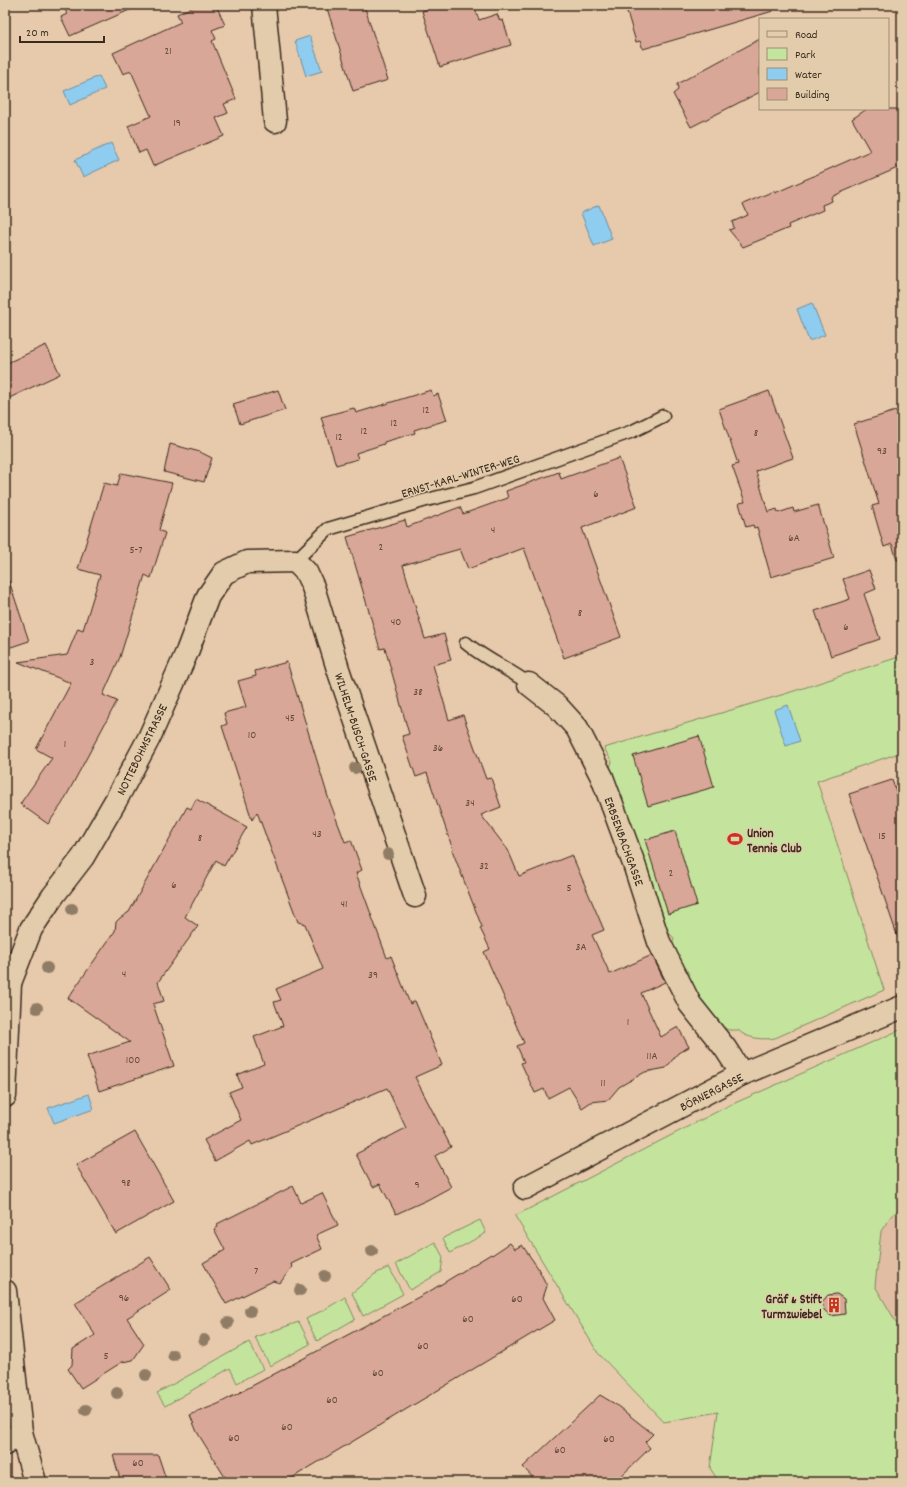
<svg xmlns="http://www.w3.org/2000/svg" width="907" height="1487" font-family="Dekko,sans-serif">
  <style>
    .built { fill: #e0bda3 }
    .green { fill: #c4e49d; stroke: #80875e }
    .water { fill: #8fcdf0; stroke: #6d8c9c }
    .building { fill: #d9a797; stroke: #3b2a1e }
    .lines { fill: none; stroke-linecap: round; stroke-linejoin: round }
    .lane-casing { stroke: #3b2a1e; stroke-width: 15 }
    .street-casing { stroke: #3b2a1e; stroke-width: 25 }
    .lane { stroke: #e2ccab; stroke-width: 12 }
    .street { stroke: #e2ccab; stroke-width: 22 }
    .tree { fill: #907c65 }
    .labels { text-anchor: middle; stroke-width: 3; stroke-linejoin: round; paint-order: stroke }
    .number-label { font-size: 11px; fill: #62493c }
    .street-label { font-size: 13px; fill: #3b2a1e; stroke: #e2ccab }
    .poi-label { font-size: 13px; font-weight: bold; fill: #3b2a1e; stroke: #e2ccab; text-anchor: start }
  </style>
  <rect width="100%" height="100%" fill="#e7caac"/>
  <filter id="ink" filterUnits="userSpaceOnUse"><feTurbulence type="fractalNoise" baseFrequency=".025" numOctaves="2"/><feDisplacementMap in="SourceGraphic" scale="8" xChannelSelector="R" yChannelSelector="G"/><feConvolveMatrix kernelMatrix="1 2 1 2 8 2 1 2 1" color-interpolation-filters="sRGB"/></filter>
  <g filter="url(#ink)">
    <!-- built -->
    <polygon class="built" points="902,1207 902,1332 875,1286 881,1231 891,1216"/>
    <!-- green -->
    <g class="green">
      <path d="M902 656V752L817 781 884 990 775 1038C764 1040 747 1039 738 1030 735 1030 731 1030 729 1030 702 1021 684 970 672 946L674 938 665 929 608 772 612 762 604 748 788 693Z"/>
      <polygon points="902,1029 902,1207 891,1216 881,1231 875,1286 902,1332 902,1482 719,1482 710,1468 718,1412 664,1422 598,1353 515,1216 726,1107"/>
      <polygon points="480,1220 486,1233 450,1253 443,1238"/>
      <polygon points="435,1242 443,1257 441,1272 410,1290 396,1264"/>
      <polygon points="389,1267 403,1294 363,1316 352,1293 375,1274"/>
      <polygon points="345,1297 355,1319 317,1341 306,1319 329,1307"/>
      <polygon points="299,1322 310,1344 270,1366 255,1337"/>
      <polygon points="249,1342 263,1369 237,1383 230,1368 165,1406 157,1393"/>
    </g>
    <!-- water -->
    <g class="water">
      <polygon points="310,36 322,71 306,76 295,41"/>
      <polygon points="99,76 105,89 70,105 64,91"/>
      <polygon points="111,143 119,160 83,177 75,160"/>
      <polygon points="599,205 612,239 594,246 581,213"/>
      <polygon points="812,303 825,335 809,341 797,309"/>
      <polygon points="788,705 800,741 786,746 774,710"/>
      <polygon points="89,1094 94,1109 54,1123 48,1108"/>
    </g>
    <!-- building -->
    <g class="building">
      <polygon points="63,5 141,5 70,36 61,17 67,14"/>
      <polygon points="197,5 216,5 225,25 212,30 216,39 212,41 236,99 224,104 228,113 216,118 224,136 153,166 146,150 139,153 128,126 151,116 131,71 123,74 113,53 181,22 177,14"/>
      <polygon points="326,5 364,5 388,80 353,91"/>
      <polygon points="441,5 474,5 479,20 497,14 500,21 503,20 511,45 440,67 422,11"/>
      <polygon points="625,5 772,5 773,11 643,49 640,41 636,42"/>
      <polygon points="760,39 760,92 691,127 673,94 678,90 677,84"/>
      <polygon points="867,109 902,109 902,166 831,197 832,201 822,205 823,210 788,225 789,228 743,247 729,230 734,228 732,222 748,215 743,204 774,191 775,193 870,151 852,119"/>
      <polygon points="46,345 60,374 5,400 5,364"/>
      <polygon points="278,390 285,410 240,424 233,404"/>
      <polygon points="431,390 433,396 438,394 447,420 414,430 415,433 384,442 384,444 356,453 358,459 336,465 321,417 354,408 356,413"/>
      <polygon points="769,391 793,458 756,471 768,512 777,509 778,513 793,508 794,512 818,505 834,558 771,577 757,527 754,528 753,525 746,527 739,503 745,502 732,466 738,464 719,409"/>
      <polygon points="902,409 902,559 897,560 892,544 884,547 872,506 879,504 854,424"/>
      <polygon points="170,444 200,452 212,458 204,482 164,472"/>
      <polygon points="619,458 637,507 582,528 621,637 564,658 524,548 468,569 460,549 403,565 425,639 444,634 451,660 433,665 449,720 463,715 486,779 491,778 501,807 481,815 508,850 519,876 572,855 604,930 592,935 610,974 652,955 665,982 641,993 661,1037 678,1027 689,1047 678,1053 666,1068 645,1072 619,1087 608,1100 591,1102 582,1108 569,1087 548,1098 544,1089 535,1093 521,1063 524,1062 517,1046 524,1043 484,952 490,949 480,928 482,927 452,850 453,850 427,773 416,777 402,736 409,734 385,648 380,649 347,537 405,520 407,527 460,507 463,514 508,498 506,491 559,472 561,479"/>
      <polygon points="121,473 172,483 159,530 165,533 151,578 145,575 120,657 103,695 117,701 62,804 48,824 20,804 52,758 36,749 71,683 18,662 67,655 78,628 83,630 100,575 78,569 104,483 117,486"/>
      <polygon points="869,570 876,589 864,594 880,639 831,656 815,611 850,599 843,579"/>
      <polygon points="5,581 9,581 29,641 5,649"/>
      <polygon points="287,662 328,797 345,842 351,840 362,870 356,873 387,958 391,956 410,1004 415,1001 442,1065 415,1077 451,1147 435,1156 451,1187 427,1200 396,1214 380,1184 373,1187 356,1154 406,1128 387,1088 252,1145 250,1141 215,1161 204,1140 241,1120 229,1092 242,1087 237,1075 264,1064 254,1037 283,1026 274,1002 281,1000 276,989 323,969 305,924 298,922 257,812 252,820 222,726 227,724 224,713 246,707 238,681 256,676 255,671"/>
      <polygon points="699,736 714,787 648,806 633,756"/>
      <polygon points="892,780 902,809 902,938 898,938 849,794"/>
      <polygon points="196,799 247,827 224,866 216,860 185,917 198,926 158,982 164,1001 153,1004 174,1066 99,1091 87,1056 130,1042 68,998 115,931 116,922 120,918 129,912 187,807 191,809"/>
      <polygon points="675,831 697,905 668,914 645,840"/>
      <polygon points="135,1132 174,1201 116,1234 76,1165"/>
      <polygon points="293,1186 301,1203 322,1193 338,1225 316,1235 322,1249 291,1264 292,1267 280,1283 273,1281 226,1304 203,1263 225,1250 214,1229 218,1227 217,1224"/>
      <polygon points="510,1243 515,1249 522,1245 538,1268 547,1286 543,1298 555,1320 285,1482 228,1482 197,1432 190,1415 218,1404 430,1291 491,1254 492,1255"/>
      <polygon points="150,1257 171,1290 127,1318 144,1344 133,1360 122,1362 81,1388 68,1369 72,1365 73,1349 95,1335 75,1303"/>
      <polygon points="837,1294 844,1299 845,1314 831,1316 824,1310 822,1302 828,1295"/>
      <polygon points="600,1395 615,1404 653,1434 645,1442 650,1448 615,1482 537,1482 523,1467"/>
      <polygon points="113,1455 158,1455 167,1482 121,1482"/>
    </g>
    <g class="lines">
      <!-- lane casing -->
      <g class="lane-casing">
        <g id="lane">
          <polyline points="295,561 328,529 423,501 474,488 633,431 663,416"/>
          <path d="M466 643C485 659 509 669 529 684"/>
        </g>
      </g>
      <!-- street casing -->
      <g class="street-casing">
        <g id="street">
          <polyline points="264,5 275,121"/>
          <polyline points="529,684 557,706 577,728 602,777 634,864 659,942 690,1004 725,1048 742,1074"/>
          <polyline points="10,983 31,929 53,896 83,857 116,800 149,738 187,652 208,596 224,573 247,562 295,561 306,572 313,587 338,669 415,896"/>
          <polyline points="5,1096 10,983 6,968"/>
          <polyline points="525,1188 742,1074 902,1007"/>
          <polyline points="5,1291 21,1432 35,1482"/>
          <polyline points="5,1444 21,1432"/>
        </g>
      </g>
      <!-- lane -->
      <use href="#lane" class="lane"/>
      <!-- street -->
      <use href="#street" class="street"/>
    </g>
    <!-- trees -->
    <g class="tree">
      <circle cx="355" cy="768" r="6"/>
      <circle cx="388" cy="854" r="6"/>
      <circle cx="72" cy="909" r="6"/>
      <circle cx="47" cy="968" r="6"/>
      <circle cx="37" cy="1008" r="6"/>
      <circle cx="372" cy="1251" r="6"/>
      <circle cx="325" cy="1276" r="6"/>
      <circle cx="300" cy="1290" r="6"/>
      <circle cx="250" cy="1311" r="6"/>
      <circle cx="228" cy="1323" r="6"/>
      <circle cx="204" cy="1340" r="6"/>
      <circle cx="173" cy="1355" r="6"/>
      <circle cx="146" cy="1375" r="6"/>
      <circle cx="117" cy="1393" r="6"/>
      <circle cx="86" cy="1410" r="6"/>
    </g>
  </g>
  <!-- icons -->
  <defs>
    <g id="stadium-bare" transform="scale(1.2)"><path d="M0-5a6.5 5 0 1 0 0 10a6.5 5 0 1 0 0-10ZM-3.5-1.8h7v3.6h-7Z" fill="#c8321e" stroke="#e2ccab" stroke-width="2.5" paint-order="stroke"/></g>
    <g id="building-bare" transform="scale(1.2)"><path d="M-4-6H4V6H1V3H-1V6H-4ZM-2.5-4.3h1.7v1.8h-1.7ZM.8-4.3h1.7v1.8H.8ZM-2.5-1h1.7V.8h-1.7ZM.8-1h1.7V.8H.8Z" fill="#c8321e" stroke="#e2ccab" stroke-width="2.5" paint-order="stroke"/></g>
  </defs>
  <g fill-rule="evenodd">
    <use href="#stadium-bare" x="735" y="839"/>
    <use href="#building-bare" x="834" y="1305"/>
  </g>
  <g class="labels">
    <!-- number labels -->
    <g class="number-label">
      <text x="168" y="54">21</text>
      <text x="177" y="126">19</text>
      <text x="426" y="413">12</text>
      <text x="394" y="426">12</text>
      <text x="364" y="434">12</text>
      <text x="756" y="436">8</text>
      <text x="339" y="440">12</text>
      <text x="882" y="454">93</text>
      <text x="596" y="497">6</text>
      <text x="493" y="533">4</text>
      <text x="794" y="541">6A</text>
      <text x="381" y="550">2</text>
      <text x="136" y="553">5-7</text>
      <text x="580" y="616">8</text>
      <text x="396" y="625">40</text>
      <text x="846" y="630">6</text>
      <text x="92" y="665">3</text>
      <text x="418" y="695">38</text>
      <text x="290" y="721">45</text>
      <text x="252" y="738">10</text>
      <text x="65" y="747">1</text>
      <text x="438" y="751">36</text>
      <text x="470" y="806">34</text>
      <text x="317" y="837">43</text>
      <text x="882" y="839">15</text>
      <text x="200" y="841">8</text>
      <text x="484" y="869">32</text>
      <text x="671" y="876">2</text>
      <text x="174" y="888">6</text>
      <text x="569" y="891">5</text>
      <text x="344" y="907">41</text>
      <text x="581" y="950">3A</text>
      <text x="124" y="977">4</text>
      <text x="373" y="978">39</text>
      <text x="628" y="1025">1</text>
      <text x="652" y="1059">11A</text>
      <text x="133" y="1063">100</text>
      <text x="603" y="1086">11</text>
      <text x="126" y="1186">98</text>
      <text x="417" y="1188">9</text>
      <text x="256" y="1274">7</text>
      <text x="124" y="1301">96</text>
      <text x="517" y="1302">60</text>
      <text x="468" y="1322">60</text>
      <text x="423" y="1349">60</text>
      <text x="106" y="1359">5</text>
      <text x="378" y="1376">60</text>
      <text x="332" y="1403">60</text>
      <text x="287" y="1430">60</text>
      <text x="234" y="1441">60</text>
      <text x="609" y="1442">60</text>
      <text x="560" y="1453">60</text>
      <text x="138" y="1466">60</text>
    </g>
    <!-- street labels -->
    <g class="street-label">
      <text transform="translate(460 475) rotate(-17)" y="5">ERNST-KARL-WINTER-WEG</text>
      <text transform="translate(357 727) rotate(72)" y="5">WILHELM-BUSCH-GASSE</text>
      <text transform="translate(141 749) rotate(-64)" y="5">NOTTEBOHMSTRASSE</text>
      <text transform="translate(625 841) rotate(70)" y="5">ERBSENBACHGASSE</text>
      <text transform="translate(711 1091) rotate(-27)" y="5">BÖRNERGASSE</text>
    </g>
    <!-- poi labels -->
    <g class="poi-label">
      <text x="747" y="837">Union<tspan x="747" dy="15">Tennis Club</tspan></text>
      <text x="822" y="1303" text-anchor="end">Gräf &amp; Stift<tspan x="822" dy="15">Turmzwiebel</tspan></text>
    </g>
  </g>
  <!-- margin -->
  <rect width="907" height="1487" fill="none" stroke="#e2ccab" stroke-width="20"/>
  <rect x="10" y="10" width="887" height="1467" fill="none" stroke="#3b2a1e" stroke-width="1.5" filter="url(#ink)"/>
  <!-- legend -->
  <rect x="759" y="18" width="130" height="92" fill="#e2ccab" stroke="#9f8b73"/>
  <rect x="767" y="31" width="20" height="6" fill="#e2ccab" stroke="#9f8b73"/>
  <text x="795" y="38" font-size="12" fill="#3b2a1e">Road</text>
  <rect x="767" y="48" width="20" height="12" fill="#c4e49d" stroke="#9f8b73"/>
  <text x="795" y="58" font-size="12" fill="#3b2a1e">Park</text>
  <rect x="767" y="68" width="20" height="12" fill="#8fcdf0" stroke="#9f8b73"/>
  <text x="795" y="78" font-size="12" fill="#3b2a1e">Water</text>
  <rect x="767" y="88" width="20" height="12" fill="#d9a797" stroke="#9f8b73"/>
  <text x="795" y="98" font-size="12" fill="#3b2a1e">Building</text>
  <!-- scale -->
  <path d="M20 36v6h84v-6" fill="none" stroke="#3b2a1e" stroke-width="2"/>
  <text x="26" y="36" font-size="12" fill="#3b2a1e" stroke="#e2ccab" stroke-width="3" paint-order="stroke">20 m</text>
</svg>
